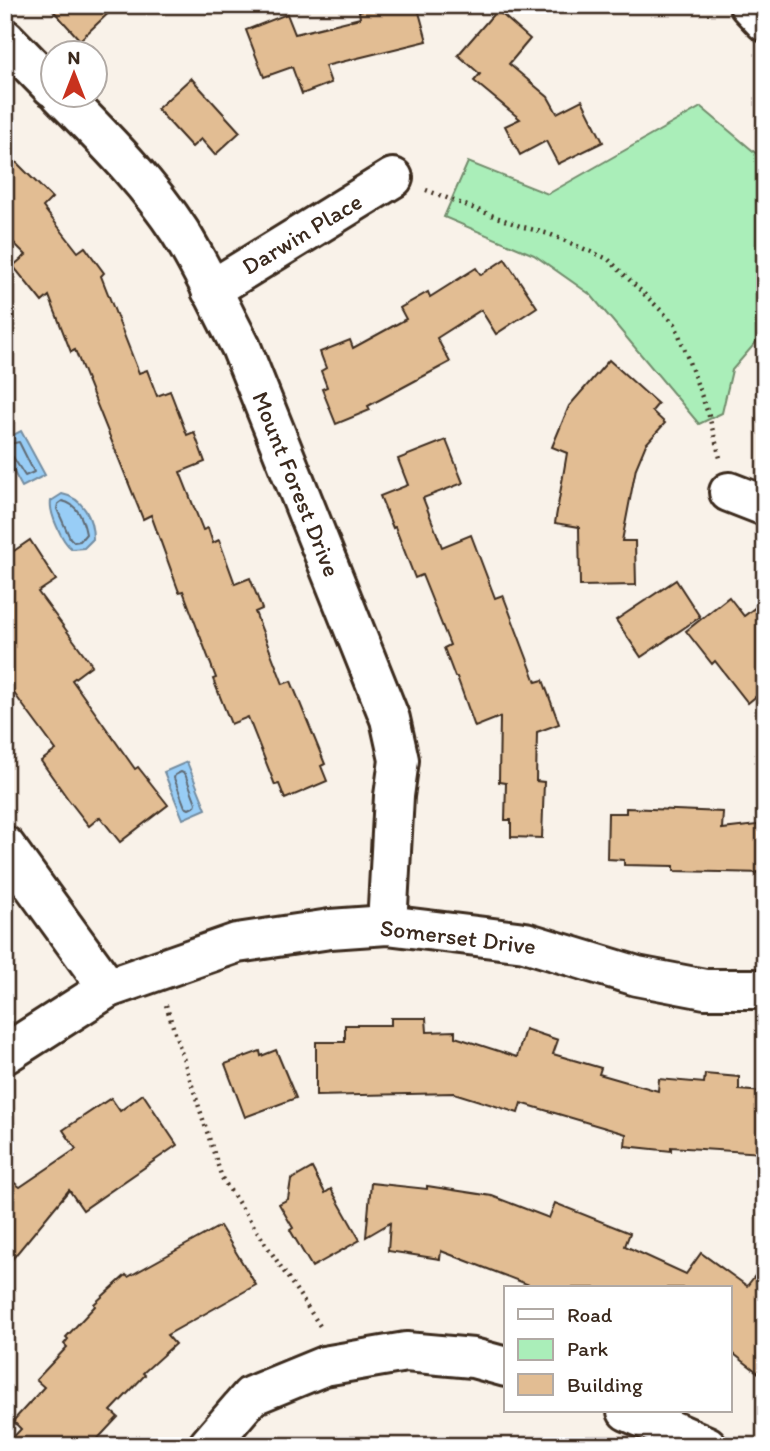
<svg xmlns="http://www.w3.org/2000/svg" width="770" height="1451" font-family="Itim,sans-serif">
  <style>
    .green { fill: #aaeeb9; stroke: #728c6c; stroke-width: 2 }
    .water { fill: #98cdf6; stroke: #738ca0; stroke-width: 2 }
    .lines { fill: none; stroke-linecap: round; stroke-linejoin: round }
    .shore { stroke: #606b74; stroke-width: 2 }
    .building { fill: #e2bd93; stroke: #3b2a1e; stroke-width: 2 }
    .street-casing { stroke: #3b2a1e; stroke-width: 44 }
    .secondary-casing { stroke: #3b2a1e; stroke-width: 44 }
    .path { stroke: #3b2a1e; stroke-width: 4.5; stroke-dasharray: 2 5; stroke-linecap: butt }
    .street { stroke: #fff; stroke-width: 38 }
    .secondary { stroke: #fff; stroke-width: 38 }
    .labels { text-anchor: middle; stroke-width: 7; stroke-linejoin: round; paint-order: stroke }
    .street-label { font-size: 24px; fill: #3b2a1e; stroke: #fff }
  </style>
  <rect width="100%" height="100%" fill="#f9f2e9"/>
  <filter id="ink" filterUnits="userSpaceOnUse"><feTurbulence type="fractalNoise" baseFrequency=".0143" numOctaves="2"/><feDisplacementMap in="SourceGraphic" scale="14" xChannelSelector="R" yChannelSelector="G"/><feConvolveMatrix kernelMatrix="1 2 1 2 8 2 1 2 1" color-interpolation-filters="sRGB"/></filter>
  <g filter="url(#ink)">
    <!-- green -->
    <polygon class="green" points="701,107 765,161 765,332 732,370 722,413 699,424 591,295 534,255 444,217 468,162 548,194"/>
    <!-- water -->
    <g class="water">
      <polygon points="21,431 45,475 22,487 5,456 5,439"/>
      <path d="M62 494C83 498 93 518 93 539L84 548 72 549C62 542 49 513 51 501Z"/>
      <polygon points="187,762 206,809 183,819 164,772"/>
    </g>
    <g class="lines">
      <!-- shore -->
      <g class="shore">
        <polyline points="5,445 19,442 34,472 25,476 13,457 5,454"/>
        <path d="M62 501C78 504 83 519 86 534L80 541 74 542 70 538 57 509 58 504Z"/>
        <polygon points="181,772 185,774 196,803 195,806 189,809 185,807 174,778 175,775"/>
      </g>
    </g>
    <!-- building -->
    <g class="building">
      <polygon points="48,5 117,5 80,40"/>
      <polygon points="382,5 417,5 427,41 325,66 331,83 302,94 292,67 264,77 246,30 287,14 295,34 360,18 359,11"/>
      <polygon points="497,10 530,39 509,64 548,97 557,113 582,100 603,142 558,164 546,141 520,155 505,126 520,119 474,81 480,74 458,55"/>
      <polygon points="191,78 240,132 215,155 201,139 192,147 157,109"/>
      <polygon points="5,151 52,198 43,207 78,252 85,247 104,273 101,276 139,373 147,370 157,396 170,391 187,435 194,432 205,462 180,472 203,530 208,528 213,543 219,540 235,584 250,578 262,609 255,612 283,684 291,681 325,764 321,766 327,781 285,799 279,784 275,785 248,717 231,724 213,679 216,678 183,591 179,592 151,515 143,519 75,350 71,352 49,296 42,302 13,266 26,255 5,234"/>
      <polygon points="505,259 537,307 496,334 481,310 437,338 450,362 368,406 370,410 336,424 322,389 327,387 321,371 326,368 320,352 350,340 353,348 406,319 400,308 428,292 430,297 476,268 481,275"/>
      <polygon points="609,360 658,404 652,411 665,423 646,444 636,468 622,541 635,541 636,585 580,586 579,527 555,523 567,453 552,447 569,406"/>
      <polygon points="446,440 463,483 423,498 442,547 471,535 495,598 503,595 536,682 543,680 559,724 537,732 536,781 544,782 542,838 511,837 511,820 505,820 506,783 499,782 500,717 475,727 457,677 455,677 444,648 450,645 422,575 415,578 395,527 393,528 380,496 408,485 398,459"/>
      <polygon points="30,540 56,580 38,592 92,665 72,680 135,769 138,767 168,805 120,842 100,817 89,826 68,799 41,761 56,750 5,681 5,557"/>
      <polygon points="676,580 700,617 641,657 616,620"/>
      <polygon points="729,597 744,616 765,600 765,689 748,703 715,661 712,664 686,631"/>
      <polygon points="626,808 723,812 722,829 765,824 765,873 674,871 674,866 624,865 624,860 607,859 608,813 626,813"/>
      <polygon points="391,1018 426,1018 427,1032 455,1031 455,1037 517,1057 525,1029 558,1040 553,1054 601,1068 599,1074 658,1091 659,1079 704,1083 705,1074 739,1077 739,1090 765,1092 763,1153 671,1147 671,1151 625,1146 626,1134 521,1103 518,1113 454,1093 316,1096 316,1042 345,1042 345,1025 391,1025"/>
      <polygon points="276,1050 296,1098 245,1117 225,1064 260,1051 261,1056"/>
      <polygon points="143,1094 177,1145 83,1210 69,1190 5,1268 5,1176 20,1187 76,1149 63,1130 111,1098 120,1111"/>
      <polygon points="312,1168 325,1193 331,1189 360,1240 312,1267 290,1230 293,1228 279,1204 288,1199 291,1180"/>
      <polygon points="371,1183 427,1189 427,1186 492,1196 549,1218 555,1203 630,1233 625,1246 686,1274 701,1253 747,1286 765,1263 765,1378 730,1351 730,1288 537,1288 441,1251 440,1259 388,1251 390,1223 366,1237"/>
      <polygon points="220,1226 256,1285 167,1335 175,1344 143,1373 145,1375 111,1411 118,1417 91,1446 5,1446 21,1429 13,1421 44,1387 36,1380 67,1347 64,1344 68,1339 66,1337 95,1306 94,1304 126,1275 128,1277"/>
    </g>
    <g class="lines">
      <!-- street casing -->
      <g class="street-casing">
        <g id="street">
          <polyline points="5,39 52,87"/>
          <path d="M60 94C103 138 147 181 180 232 203 269 221 309 241 347L390 719 399 760 394 796 387 925"/>
          <polyline points="211,290 393,178"/>
          <polyline points="729,492 765,506"/>
          <polyline points="5,846 108,988"/>
          <polyline points="627,1411 707,1446"/>
          <polyline points="208,1446 251,1396 324,1366 406,1352 473,1358 506,1367"/>
        </g>
      </g>
      <!-- secondary casing -->
      <g class="secondary-casing">
        <g id="secondary">
          <polyline points="749,5 765,22"/>
          <polyline points="5,1054 108,988 237,943 330,929 387,925 525,942 637,976 705,989 765,989"/>
        </g>
      </g>
      <!-- path -->
      <g class="path">
        <polyline points="426,190 520,226 549,234 608,259 675,324 709,416 720,458"/>
        <polyline points="166,1005 222,1178 322,1329"/>
      </g>
      <!-- street -->
      <use href="#street" class="street"/>
      <!-- secondary -->
      <use href="#secondary" class="secondary"/>
    </g>
  </g>
  <g class="labels">
    <!-- street labels -->
    <g class="street-label">
      <text transform="translate(302 234) rotate(-31)" y="8">Darwin Place</text>
      <text transform="translate(296 484) rotate(68)" y="8">Mount Forest Drive</text>
      <text transform="translate(458 937) rotate(7)" y="8">Somerset Drive</text>
    </g>
  </g>
  <!-- margin -->
  <rect width="770" height="1451" fill="none" stroke="#fff" stroke-width="28"/>
  <rect x="14" y="14" width="742" height="1423" fill="none" stroke="#3b2a1e" stroke-width="2.5" filter="url(#ink)"/>
  <!-- legend -->
  <rect x="504" y="1286" width="228" height="126" fill="#ffffff" stroke="#b1aaa5" stroke-width="2"/>
  <rect x="518" y="1309" width="35" height="10" fill="#ffffff" stroke="#b1aaa5" stroke-width="2"/>
  <text x="567" y="1322" font-size="21" fill="#3b2a1e">Road</text>
  <rect x="518" y="1339" width="35" height="21" fill="#aaeeb9" stroke="#b1aaa5" stroke-width="2"/>
  <text x="567" y="1356" font-size="21" fill="#3b2a1e">Park</text>
  <rect x="518" y="1374" width="35" height="21" fill="#e2bd93" stroke="#b1aaa5" stroke-width="2"/>
  <text x="567" y="1392" font-size="21" fill="#3b2a1e">Building</text>
  <!-- north arrow -->
  <g transform="translate(74 74)"><circle r="33" fill="#ffffff" stroke="#b1aaa5" stroke-width="2"/>
  <path d="M0-5L12 26L0 18L-12 26Z" fill="#c8321e"/>
  <text y="-10" font-size="19" font-weight="bold" text-anchor="middle" fill="#3b2a1e">N</text>
  </g>
</svg>
